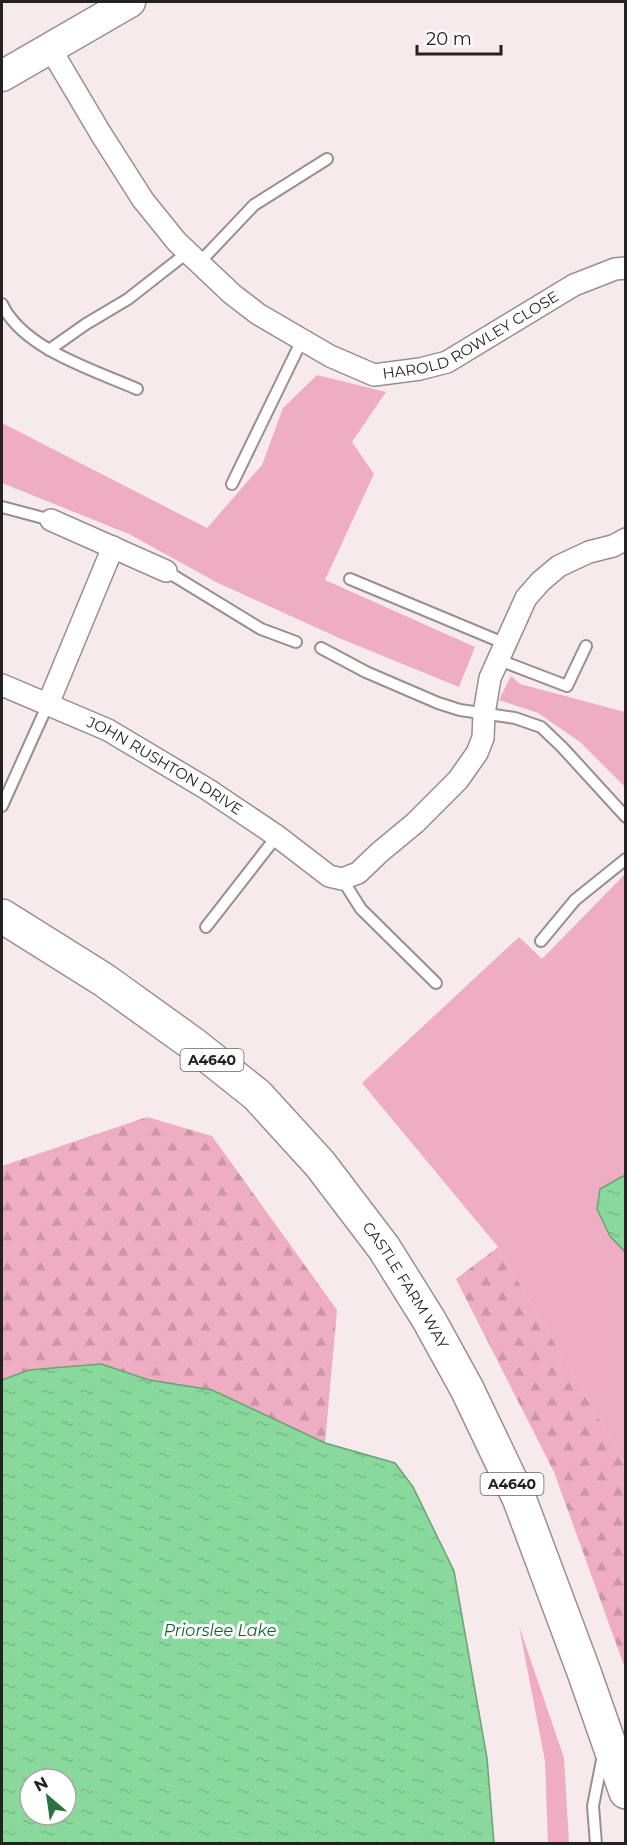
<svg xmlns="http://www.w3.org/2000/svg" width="627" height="1845" font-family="Montserrat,sans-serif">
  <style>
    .grass { fill: #eeadc3 }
    .forest { fill: url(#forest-firs) }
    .water { fill: url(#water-ripples); stroke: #6ba277; stroke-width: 1.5; fill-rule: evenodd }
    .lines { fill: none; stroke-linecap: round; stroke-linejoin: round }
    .lane-casing { stroke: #998e91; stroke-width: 14 }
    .street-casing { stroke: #998e91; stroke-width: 24 }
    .secondary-casing { stroke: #998e91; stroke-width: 33 }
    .primary-casing { stroke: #998e91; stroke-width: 36 }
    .lane { stroke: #fff; stroke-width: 10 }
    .street { stroke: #fff; stroke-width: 21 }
    .secondary { stroke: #fff; stroke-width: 30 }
    .primary { stroke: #fff; stroke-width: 33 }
    .labels { text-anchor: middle; stroke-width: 6; stroke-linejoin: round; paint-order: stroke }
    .shield { fill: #fff; stroke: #666464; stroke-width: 1.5 }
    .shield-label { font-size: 14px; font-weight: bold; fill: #252122 }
    .street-label { font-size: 15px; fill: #252122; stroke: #fff }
    .water-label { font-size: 16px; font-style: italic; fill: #06652f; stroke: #fff }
  </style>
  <defs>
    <pattern id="forest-firs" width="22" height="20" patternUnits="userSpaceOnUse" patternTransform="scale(1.5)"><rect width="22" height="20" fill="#eeadc3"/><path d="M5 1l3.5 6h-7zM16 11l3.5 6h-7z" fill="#cc95a7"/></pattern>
    <pattern id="water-ripples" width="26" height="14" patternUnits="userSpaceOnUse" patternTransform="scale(1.5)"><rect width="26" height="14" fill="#89d99c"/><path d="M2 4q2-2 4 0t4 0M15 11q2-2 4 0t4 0" fill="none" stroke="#76ba86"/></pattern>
  </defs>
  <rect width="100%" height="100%" fill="#f6eaed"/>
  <!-- grass -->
  <g class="grass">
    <polygon points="317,375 386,392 352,442 374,474 325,580 475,647 459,687 339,638 218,583 129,534 2,483 2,423 207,528 262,465 283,408"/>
    <polygon points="511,676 520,684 625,712 625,787 580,742 538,713 499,700"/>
    <polygon points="625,874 625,1463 498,1247 362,1083 519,937 542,959"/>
    <polygon points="519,1626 564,1758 569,1843 548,1843 545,1761"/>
  </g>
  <!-- forest -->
  <g class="forest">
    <polygon points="147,1117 212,1136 337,1310 325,1443 212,1390 149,1380 101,1364 29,1370 2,1380 2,1166"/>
    <polygon points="498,1247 625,1463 625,1668 554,1472 456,1279"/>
  </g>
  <!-- water -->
  <g class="water">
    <polygon points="625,1175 625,1252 610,1236 597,1209 600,1189"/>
    <path d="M101 1364 149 1380 212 1390 325 1443 395 1463 413 1487 454 1571 487 1758 494 1843H2V1380L29 1370ZM30 1779H66V1815H30Z"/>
  </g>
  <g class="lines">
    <!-- lane casing -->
    <g class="lane-casing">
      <g id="lane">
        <polyline points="199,263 254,205 327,159"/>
        <path d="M2 304C23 349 94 370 137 389"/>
        <polyline points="49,350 86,324 128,299 188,252"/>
        <polyline points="232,484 302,340"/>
        <polyline points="2,507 51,520"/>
        <polyline points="166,571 261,629 296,642"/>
        <polyline points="350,579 506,644"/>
        <polyline points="321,648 366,672 438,703 460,710 515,718 541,727 562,747 626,817"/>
        <polyline points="499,660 567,686 586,646"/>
        <polyline points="2,806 48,704"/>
        <polyline points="342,879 361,909 436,983"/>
        <polyline points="206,927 277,836"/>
        <polyline points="541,941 575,900 626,859"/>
        <polyline points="596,1844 593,1806 603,1755"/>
      </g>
    </g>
    <!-- street casing -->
    <g class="street-casing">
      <g id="street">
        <path id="s1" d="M50 48 101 134 143 200 177 242 232 294 258 314 330 356 374 375 420 369 447 362 574 285 615 269 626 268"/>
        <polyline points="51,520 166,571"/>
        <path id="s2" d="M2 685 108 730 207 789 277 836 329 876 342 879 358 873 380 852 415 823 458 780 477 753 483 738 484 714 490 678 526 598 541 581 559 566 589 552 613 546 626 539"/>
        <polyline points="48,704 113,547"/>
      </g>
    </g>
    <!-- secondary casing -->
    <g class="secondary-casing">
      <polyline id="secondary" points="2,76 130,2"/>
    </g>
    <!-- primary casing -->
    <g class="primary-casing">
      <g id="primary">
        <path id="s3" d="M2 916 104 980 193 1044 257 1095 320 1164 384 1248 429 1320 467 1389 519 1498 584 1672 626 1792"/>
      </g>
    </g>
    <!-- lane -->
    <use href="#lane" class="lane"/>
    <!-- street -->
    <use href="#street" class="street"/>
    <!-- secondary -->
    <use href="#secondary" class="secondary"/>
    <!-- primary -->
    <use href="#primary" class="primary"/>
  </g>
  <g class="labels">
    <!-- shield labels -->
    <g class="shield">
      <rect x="180.5" y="1049" width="63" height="22" rx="4.5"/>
      <rect x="480.5" y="1473" width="63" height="22" rx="4.5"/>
    </g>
    <g class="shield-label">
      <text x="212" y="1065">A4640</text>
      <text x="512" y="1489">A4640</text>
    </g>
    <!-- street labels -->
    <g class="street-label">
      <text dy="5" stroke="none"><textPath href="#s1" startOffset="578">HAROLD ROWLEY CLOSE</textPath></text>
      <text dy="5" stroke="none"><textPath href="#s2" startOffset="182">JOHN RUSHTON DRIVE</textPath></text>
      <text dy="5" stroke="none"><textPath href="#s3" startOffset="554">CASTLE FARM WAY</textPath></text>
    </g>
    <!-- water labels -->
    <g class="water-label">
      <text x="220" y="1636">Priorslee Lake</text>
    </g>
  </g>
  <!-- border -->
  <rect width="627" height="1845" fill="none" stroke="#252122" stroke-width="6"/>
  <!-- north arrow -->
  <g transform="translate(48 1797) rotate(331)"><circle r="28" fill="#ffffff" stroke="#a8a6a7" stroke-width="1.5"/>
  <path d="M0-4.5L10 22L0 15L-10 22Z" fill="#2a7341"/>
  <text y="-9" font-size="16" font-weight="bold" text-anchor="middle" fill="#252122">N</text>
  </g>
  <!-- scale -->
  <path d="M417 45v9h84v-9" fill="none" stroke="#252122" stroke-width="3"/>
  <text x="426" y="45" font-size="18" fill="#252122" stroke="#ffffff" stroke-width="4.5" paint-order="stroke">20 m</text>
</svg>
